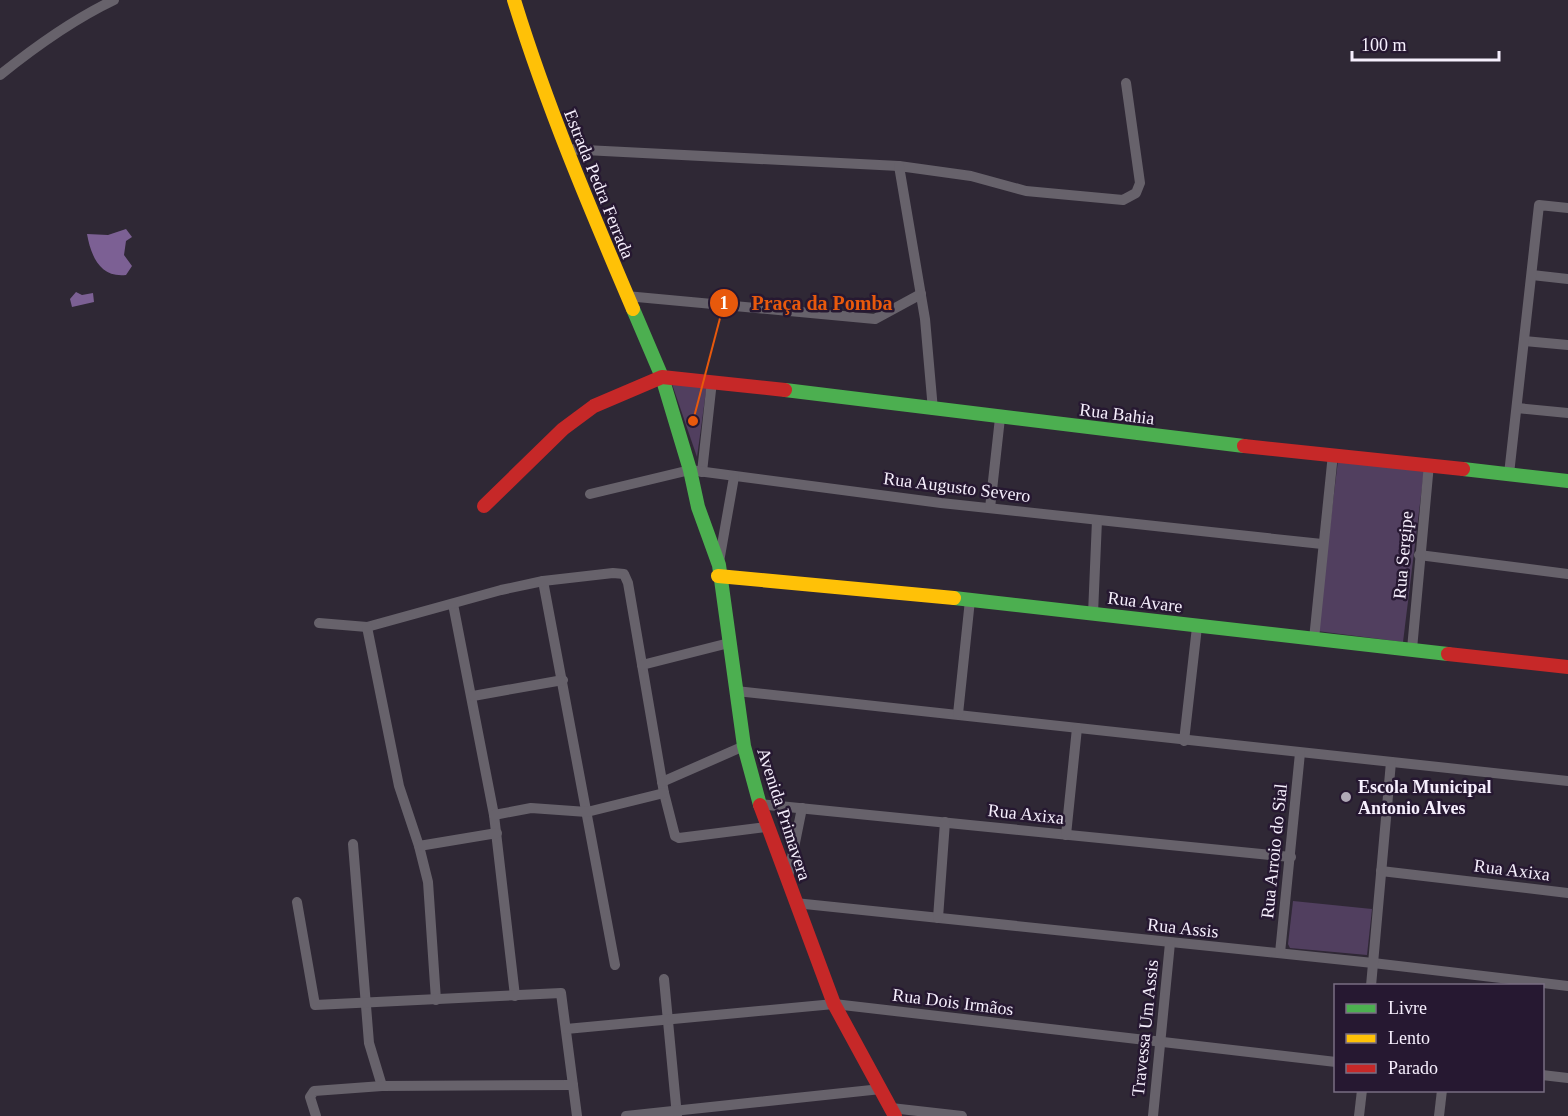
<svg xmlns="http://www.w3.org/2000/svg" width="1568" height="1116" font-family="'Times New Roman',serif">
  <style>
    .green { fill: #513f5f }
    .water { fill: #7c6094 }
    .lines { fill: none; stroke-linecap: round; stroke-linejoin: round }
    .street { stroke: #67626b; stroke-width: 10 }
    .fast { stroke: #4caf50; stroke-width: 14 }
    .slow { stroke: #ffc107; stroke-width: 14 }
    .jam { stroke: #c62828; stroke-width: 14 }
    .poi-dot { fill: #b0a9b7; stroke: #261831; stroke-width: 2 }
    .labels { text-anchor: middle; stroke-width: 5; stroke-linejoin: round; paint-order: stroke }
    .street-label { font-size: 18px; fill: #f6effd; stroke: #261831 }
    .poi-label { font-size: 18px; font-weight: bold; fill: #f6effd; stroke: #261831; text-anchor: start }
    .leader { fill: none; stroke: #e8590c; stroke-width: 2 }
    .callout-dot { fill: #e8590c; stroke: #261831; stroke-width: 2 }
    .mark-label { font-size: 18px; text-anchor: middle; font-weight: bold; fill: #fff }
    .callout-label { font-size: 20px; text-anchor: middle; font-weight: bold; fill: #e8590c; stroke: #261831; stroke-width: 5; stroke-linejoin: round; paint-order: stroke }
  </style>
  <rect width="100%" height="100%" fill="#2f2835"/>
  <!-- green -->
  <g class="green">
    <polygon points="671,381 707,384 697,457"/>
    <polygon points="1338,461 1424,471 1403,642 1317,631"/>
    <polygon points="1293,901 1372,909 1367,955 1290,948 1288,944"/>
  </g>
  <!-- water -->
  <g class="water">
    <path d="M126 229 132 237 126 241 124 255 132 266 126 275C100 278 91 256 87 234L108 235Z"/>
    <polygon points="76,292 82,295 93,293 94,302 72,307 70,299"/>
  </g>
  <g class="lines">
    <!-- street -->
    <g class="street">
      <path d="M0 75C36 46 72 20 114 0"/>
      <polyline points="565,149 899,166 971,176 1026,191 1123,200 1136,193 1140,183 1126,83"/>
      <polyline points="899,166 925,319 933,410"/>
      <polyline points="1532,275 1568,279"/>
      <polyline points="626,296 875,319 921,294"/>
      <polyline points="1524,341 1568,345"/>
      <polyline points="1517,408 1568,413"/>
      <polyline points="702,472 712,381"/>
      <polyline points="1509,474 1539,205 1568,208"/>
      <polyline points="590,494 690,470 941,503 1322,544"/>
      <polyline points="990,508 1000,418"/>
      <polyline points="1419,555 1568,574"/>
      <polyline points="719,562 734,477"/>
      <polyline points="543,581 615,965"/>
      <polyline points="453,604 494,815 515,996"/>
      <polyline points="1093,614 1097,520"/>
      <polyline points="319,623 367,627 501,590 543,581 613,573 624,574 628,583 664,793 675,836 679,838 766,827"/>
      <polyline points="367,627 399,786 419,846 428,882 436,1000"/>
      <polyline points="1314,639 1333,454"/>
      <polyline points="1412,649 1429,464"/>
      <polyline points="642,665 729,643"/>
      <polyline points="736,691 1568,781"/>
      <polyline points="473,696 563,680"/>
      <polyline points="958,714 970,600"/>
      <polyline points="1184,741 1197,627"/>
      <polyline points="662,782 744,746"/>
      <polyline points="758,804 1291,857"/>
      <polyline points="494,815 531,808 587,812 664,793"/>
      <polyline points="1066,835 1077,728"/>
      <polyline points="353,844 369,1043 382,1086"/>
      <polyline points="419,846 497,833"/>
      <polyline points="1381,871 1568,893"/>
      <polyline points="787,882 802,808"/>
      <polyline points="297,902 315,1005 561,993 577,1116"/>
      <polyline points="795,903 1373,963 1568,986"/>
      <polyline points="938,918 945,822"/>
      <polyline points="1280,953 1300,753"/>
      <polyline points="664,979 677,1116"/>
      <polyline points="1371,986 1391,762"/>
      <polyline points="566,1029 834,1004 1336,1062"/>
      <polyline points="1542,1075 1568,1078"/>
      <polyline points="891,1108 962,1116"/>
      <polyline points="316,1116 310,1097 314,1091 382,1086 573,1085"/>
      <polyline points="626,1116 881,1089"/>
      <polyline points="1153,1116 1170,943"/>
      <polyline points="1359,1116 1362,1090"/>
      <polyline points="1439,1116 1442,1090"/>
    </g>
    <!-- fast -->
    <g class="fast">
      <polyline points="633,309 662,377 690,470 698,507 719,565 744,746 760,805"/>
      <polyline points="785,390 1244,446"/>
      <polyline points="1463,469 1568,481"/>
      <polyline points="954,598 1448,654"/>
    </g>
    <!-- slow -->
    <g class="slow">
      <path d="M514 0C547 107 589 206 633 309"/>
      <polyline points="718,576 954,598"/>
    </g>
    <!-- jam -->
    <g class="jam">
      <polyline points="1244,446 1463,469"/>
      <polyline points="484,506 563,429 594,406 662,377 785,390"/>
      <polyline points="1448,654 1568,667"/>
      <polyline points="760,805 834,1004 895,1116"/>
    </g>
  </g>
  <!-- markers -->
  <circle class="poi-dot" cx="1346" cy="797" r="6"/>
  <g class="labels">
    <!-- street labels -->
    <g class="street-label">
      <text transform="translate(599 184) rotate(68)" y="6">Estrada Pedra Ferrada</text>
      <text transform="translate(1117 414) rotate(7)" y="6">Rua Bahia</text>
      <text transform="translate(957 487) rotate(7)" y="6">Rua Augusto Severo</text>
      <text transform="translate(1403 555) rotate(-85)" y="6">Rua Sergipe</text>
      <text transform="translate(1145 602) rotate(7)" y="6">Rua Avare</text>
      <text transform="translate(784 814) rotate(72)" y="6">Avenida Primavera</text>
      <text transform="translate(1026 814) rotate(6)" y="6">Rua Axixa</text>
      <text transform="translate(1274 851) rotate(-84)" y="6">Rua Arroio do Sial</text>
      <text transform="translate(1512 870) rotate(7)" y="6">Rua Axixa</text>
      <text transform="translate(1183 928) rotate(6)" y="6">Rua Assis</text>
      <text transform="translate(953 1002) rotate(7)" y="6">Rua Dois Irmãos</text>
      <text transform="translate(1145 1028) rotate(-84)" y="6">Travessa Um Assis</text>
    </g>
    <!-- poi labels -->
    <g class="poi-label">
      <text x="1358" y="793">Escola Municipal<tspan x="1358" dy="21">Antonio Alves</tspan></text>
    </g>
  </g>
  <!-- callouts -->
  <path class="leader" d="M693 421L724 303"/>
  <g class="callout-dot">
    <circle cx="693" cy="421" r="6"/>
    <circle cx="724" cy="303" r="15"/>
  </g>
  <g class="mark-label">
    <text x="724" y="309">1</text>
  </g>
  <g class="callout-label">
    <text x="822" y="310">Praça da Pomba</text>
  </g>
  <!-- legend -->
  <rect x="1334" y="984" width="210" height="108" fill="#261831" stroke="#796e83" stroke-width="1.5"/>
  <rect x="1346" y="1004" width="30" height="9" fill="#4caf50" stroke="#796e83" stroke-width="1.5"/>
  <text x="1388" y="1014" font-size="18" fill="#f6effd">Livre</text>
  <rect x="1346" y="1034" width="30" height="9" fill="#ffc107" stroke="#796e83" stroke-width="1.5"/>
  <text x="1388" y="1044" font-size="18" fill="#f6effd">Lento</text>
  <rect x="1346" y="1064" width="30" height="9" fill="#c62828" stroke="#796e83" stroke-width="1.5"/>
  <text x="1388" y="1074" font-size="18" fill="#f6effd">Parado</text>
  <!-- scale -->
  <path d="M1352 51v9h147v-9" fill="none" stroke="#f6effd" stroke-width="3"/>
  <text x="1361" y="51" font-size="18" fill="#f6effd" stroke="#261831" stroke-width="4.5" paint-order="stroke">100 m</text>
</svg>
